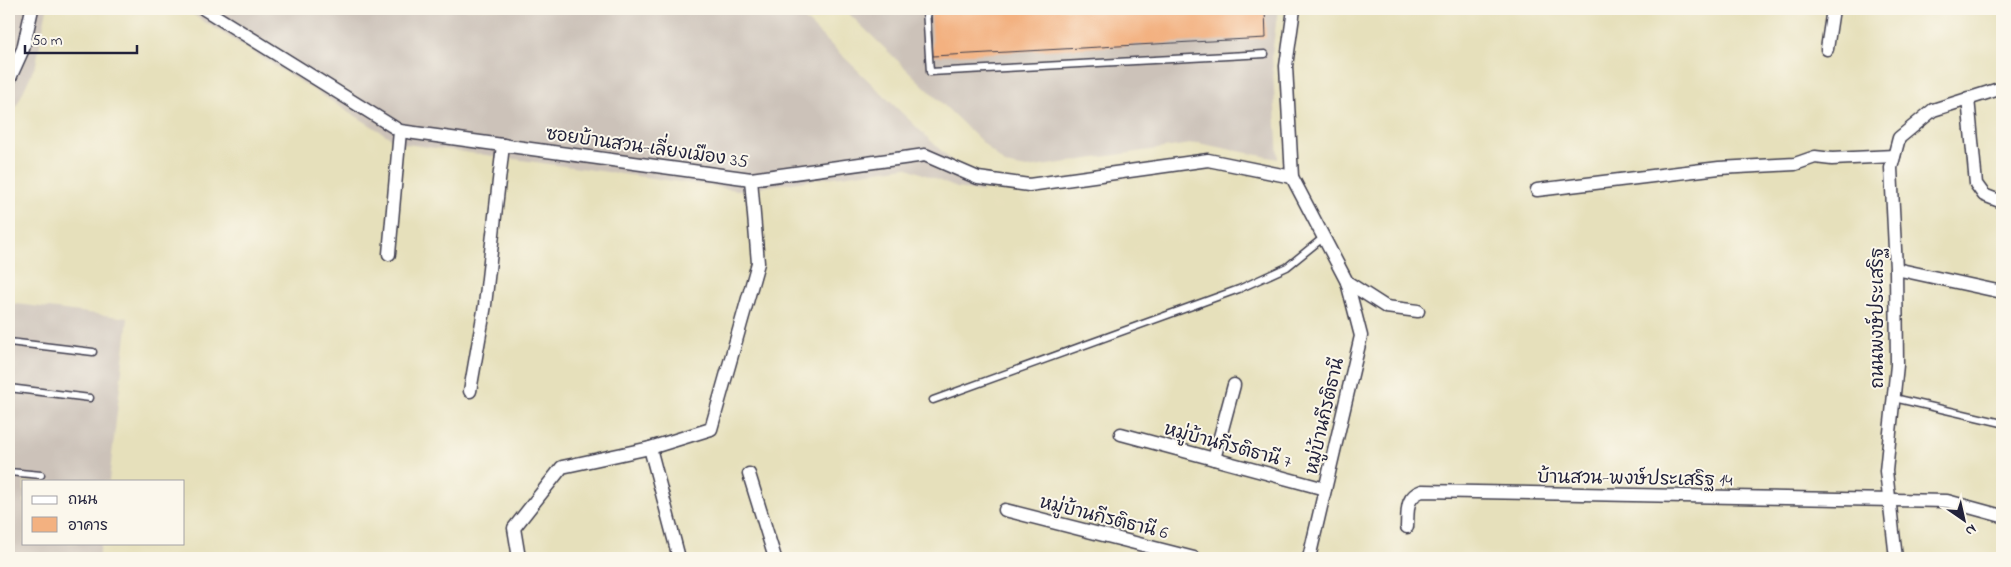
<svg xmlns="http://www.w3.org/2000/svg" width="2011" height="567" font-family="'Indie Flower','Playpen Sans Thai',sans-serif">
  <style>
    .industrial { fill: #ccc2b9 }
    .building { fill: #f3b180 }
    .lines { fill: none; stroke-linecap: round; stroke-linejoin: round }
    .service-casing { stroke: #3f3e4e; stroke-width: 9 }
    .minor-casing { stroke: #3f3e4e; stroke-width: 15 }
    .service { stroke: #fff; stroke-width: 6 }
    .minor { stroke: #fff; stroke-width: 12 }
    .labels { text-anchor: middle; stroke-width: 4; stroke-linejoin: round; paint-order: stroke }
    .street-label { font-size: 18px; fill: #22223b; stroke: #fbf7ec }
  </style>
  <rect width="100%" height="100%" fill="#fbf7ec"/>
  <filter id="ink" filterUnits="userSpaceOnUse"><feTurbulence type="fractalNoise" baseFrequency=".02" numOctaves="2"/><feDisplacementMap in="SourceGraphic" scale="10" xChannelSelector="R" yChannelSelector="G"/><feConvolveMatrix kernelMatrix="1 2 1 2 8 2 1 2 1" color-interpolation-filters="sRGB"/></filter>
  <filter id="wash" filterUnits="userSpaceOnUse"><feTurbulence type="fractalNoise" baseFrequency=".0096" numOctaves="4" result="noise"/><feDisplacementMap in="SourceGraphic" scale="20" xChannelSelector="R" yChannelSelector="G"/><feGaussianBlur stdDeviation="1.12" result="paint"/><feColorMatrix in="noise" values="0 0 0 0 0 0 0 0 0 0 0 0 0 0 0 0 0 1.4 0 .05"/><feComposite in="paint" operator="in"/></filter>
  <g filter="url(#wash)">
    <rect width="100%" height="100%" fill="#e6e0bb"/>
    <!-- industrial -->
    <g class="industrial">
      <polygon points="9,9 47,9 36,64 9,122"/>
      <polygon points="184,9 794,9 984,192 957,188 906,167 738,190 399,143"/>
      <polygon points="844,9 1278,9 1272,54 1278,159 1198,143 1027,168 1005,164"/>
      <polygon points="9,303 128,318 109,481 24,481 24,543 101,543 99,558 9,558"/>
    </g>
    <g id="blocks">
      <!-- building -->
      <polygon class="building" points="931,9 1265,9 1266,38 933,56"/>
    </g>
  </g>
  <g filter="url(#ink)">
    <use href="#blocks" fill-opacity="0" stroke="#3f3e4e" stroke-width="1"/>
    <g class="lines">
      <!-- service casing -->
      <g class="service-casing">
        <g id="service">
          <polyline points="926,9 930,72 1265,54"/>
          <polyline points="9,342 93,352"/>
          <polyline points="9,388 90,398"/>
          <polyline points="1894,398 2002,423"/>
          <polyline points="933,400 1239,289 1287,267 1324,237"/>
          <polyline points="9,472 41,475"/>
        </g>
      </g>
      <!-- minor casing -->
      <g class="minor-casing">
        <g id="minor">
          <polyline points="204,9 400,131 751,179 925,155 978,178 1029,185 1208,160 1292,177"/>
          <polyline points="1294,9 1286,66 1292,177 1347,282 1386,307 1418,311"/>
          <polyline points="1827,49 1833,9"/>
          <polyline points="9,80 23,49 32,9"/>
          <polyline points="1968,98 1976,184 1984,195 2002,202"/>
          <polyline points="1537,190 1719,168 1795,164 1815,157 1832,159 1894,156"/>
          <polyline points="389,254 400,131"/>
          <polyline points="1896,269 2002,292"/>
          <polyline points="470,391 485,305 503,145"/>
          <polyline points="1121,434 1325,489"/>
          <polyline points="650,448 679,558"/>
          <polyline points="1214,459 1234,385"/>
          <polyline points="749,474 775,558"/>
          <polyline points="1005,510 1194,558"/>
          <path d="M1407 527C1408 511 1405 497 1422 491L1947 501 2002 516"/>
          <polyline points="519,558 514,528 562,467 650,448 711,429 758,263 751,179"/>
          <polyline points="1309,558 1361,336 1347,282"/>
          <polyline points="1896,558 1886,471 1897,365 1896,269 1891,168 1899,138 1933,110 2002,88"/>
        </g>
      </g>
      <!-- service -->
      <use href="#service" class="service"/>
      <!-- minor -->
      <use href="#minor" class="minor"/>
    </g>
  </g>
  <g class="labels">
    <!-- street labels -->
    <g class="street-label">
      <text transform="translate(647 147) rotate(8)" y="6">ซอยบ้านสวน-เลี่ยงเมือง 35</text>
      <text transform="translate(1877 318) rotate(-90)" y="6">ถนนพงษ์ประเสริฐ</text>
      <text transform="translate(1324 416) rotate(-77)" y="6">หมู่บ้านกีรติธานี</text>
      <text transform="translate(1228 445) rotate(15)" y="6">หมู่บ้านกีรติธานี 7</text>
      <text transform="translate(1635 478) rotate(1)" y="6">บ้านสวน-พงษ์ประเสริฐ 14</text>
      <text transform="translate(1104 517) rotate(14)" y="6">หมู่บ้านกีรติธานี 6</text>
    </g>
  </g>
  <!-- margin -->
  <rect width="2011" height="567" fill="none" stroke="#fbf7ec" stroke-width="30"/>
  <!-- legend -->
  <rect x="22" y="480" width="162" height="65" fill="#fbf7ec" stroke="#a4a2a5"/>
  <rect x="32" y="496" width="25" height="8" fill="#ffffff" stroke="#a4a2a5"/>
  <text x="68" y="504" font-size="15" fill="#22223b">ถนน</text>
  <rect x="32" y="517" width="25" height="15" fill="#f3b180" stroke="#a4a2a5"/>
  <text x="68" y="530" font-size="15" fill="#22223b">อาคาร</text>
  <!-- north arrow -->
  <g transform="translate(1964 520) rotate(146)" stroke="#fbf7ec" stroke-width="4" paint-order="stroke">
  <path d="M0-4L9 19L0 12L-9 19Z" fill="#22223b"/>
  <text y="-8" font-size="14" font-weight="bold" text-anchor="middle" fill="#22223b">N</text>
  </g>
  <!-- scale -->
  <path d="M25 45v8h112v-8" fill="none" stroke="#22223b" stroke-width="2.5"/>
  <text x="32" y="45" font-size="15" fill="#22223b" stroke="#fbf7ec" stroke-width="4" paint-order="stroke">50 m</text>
</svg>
